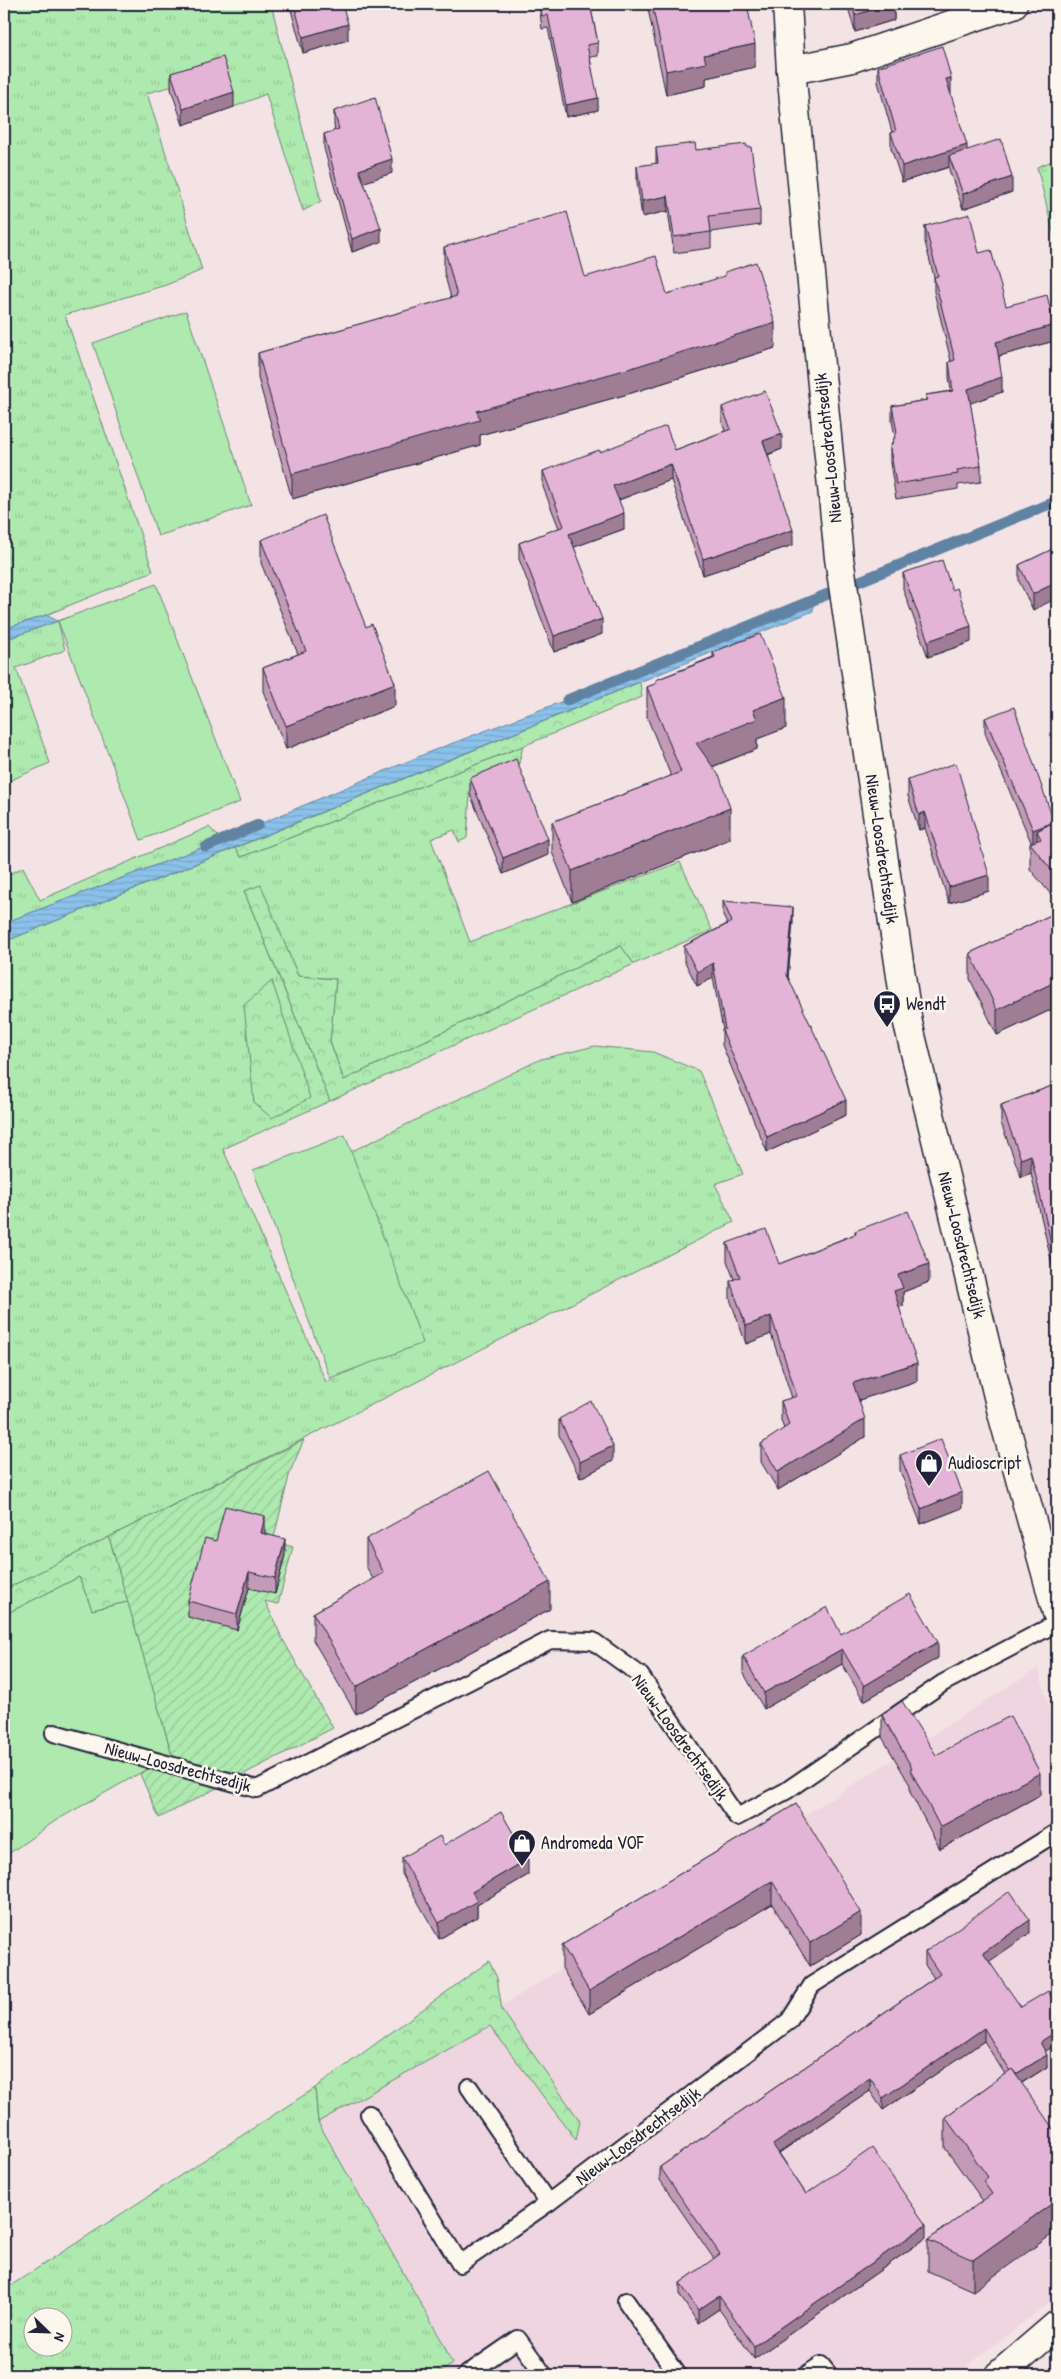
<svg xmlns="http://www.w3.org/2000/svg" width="1061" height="2379" font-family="'Patrick Hand',sans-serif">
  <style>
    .built { fill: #efd5e0 }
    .grass { fill: url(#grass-tufts); stroke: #688675; fill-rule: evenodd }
    .forest { fill: url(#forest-crowns); stroke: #688675 }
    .park { fill: #aee9af; stroke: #688675 }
    .garden { fill: url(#garden-furrows); stroke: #688675 }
    .water { fill: url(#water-rules); stroke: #6182a3 }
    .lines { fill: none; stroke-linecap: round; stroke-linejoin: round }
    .stream { stroke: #6182a3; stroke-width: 11 }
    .service-casing { stroke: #22223b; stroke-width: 20 }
    .minor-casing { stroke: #22223b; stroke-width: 31 }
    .tertiary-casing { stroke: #22223b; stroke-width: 31 }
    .service { stroke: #fbf7ec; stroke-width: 16 }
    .minor { stroke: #fbf7ec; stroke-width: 28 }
    .tertiary { stroke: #fbf7ec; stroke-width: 28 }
    .wall { fill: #c39bb7; stroke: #22223b }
    .shaded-wall { fill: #9f7e95; stroke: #22223b }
    .building { fill: #e3b4d5; stroke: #22223b }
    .labels { text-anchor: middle; stroke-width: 5; stroke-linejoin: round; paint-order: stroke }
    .street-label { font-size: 18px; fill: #22223b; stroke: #fbf7ec }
    .poi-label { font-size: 18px; fill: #22223b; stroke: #fbf7ec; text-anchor: start }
  </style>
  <defs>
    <pattern id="grass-tufts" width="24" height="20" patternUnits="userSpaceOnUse" patternTransform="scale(1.25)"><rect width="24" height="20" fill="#aee9af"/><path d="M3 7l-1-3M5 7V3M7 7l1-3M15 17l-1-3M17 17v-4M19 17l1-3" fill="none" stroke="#95c897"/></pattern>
    <pattern id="forest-crowns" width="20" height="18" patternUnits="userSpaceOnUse" patternTransform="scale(1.25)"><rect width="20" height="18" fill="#aee9af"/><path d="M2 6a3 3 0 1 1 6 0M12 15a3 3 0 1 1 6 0" fill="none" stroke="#95c897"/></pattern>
    <pattern id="garden-furrows" width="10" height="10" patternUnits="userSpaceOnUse" patternTransform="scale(1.25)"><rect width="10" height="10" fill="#aee9af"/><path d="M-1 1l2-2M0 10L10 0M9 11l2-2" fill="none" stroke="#95c897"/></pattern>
    <pattern id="water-rules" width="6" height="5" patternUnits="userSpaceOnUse" patternTransform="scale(1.25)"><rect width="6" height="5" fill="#8bc2e9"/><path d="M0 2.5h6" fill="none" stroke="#78a6c9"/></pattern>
  </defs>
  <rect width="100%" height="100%" fill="#f4e3e5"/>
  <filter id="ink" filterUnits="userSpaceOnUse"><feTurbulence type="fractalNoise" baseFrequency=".02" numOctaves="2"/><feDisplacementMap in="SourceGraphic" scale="10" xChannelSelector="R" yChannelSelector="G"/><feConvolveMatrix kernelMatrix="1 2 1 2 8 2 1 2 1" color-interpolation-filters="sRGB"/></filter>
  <g filter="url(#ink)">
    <!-- built -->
    <polygon class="built" points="1038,1668 1057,1734 1057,2297 955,2375 437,2375 452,2364 443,2343 318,2122"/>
    <!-- grass -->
    <g class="grass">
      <polygon points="4,4 271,4 321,201 303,211 266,94 234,107 222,73 147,93 202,270 166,285 65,315 153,571 46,615 4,629"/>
      <polygon points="1057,159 1057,247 1037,167"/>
      <polygon points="58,621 65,650 16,668 50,763 4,783 4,640"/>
      <polygon points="523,746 516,775 470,794 467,838 459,842 454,830 431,839 470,942 680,862 712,930 634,964 621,946 344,1080 330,1042 336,979 298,976 261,886 244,891 330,1101 223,1149 326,1382 421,1338 346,1154 541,1059 595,1046 653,1052 699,1071 743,1174 715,1184 734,1222 4,1590 4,942 235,848 241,857"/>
      <polygon points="209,827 222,840 4,923 4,877 23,867 40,900"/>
      <path d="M315 2088 318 2122 443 2343 452 2364 437 2375H4V2290ZM32 2316H62V2346H32Z"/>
    </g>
    <!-- forest -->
    <g class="forest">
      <polygon points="640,682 642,697 523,746 241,857 235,848"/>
      <polygon points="261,885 298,976 336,979 330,1042 344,1080 621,946 634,964 330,1101 244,891"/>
      <polygon points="272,981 310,1098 272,1118 254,1103 244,1005"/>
      <polygon points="109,1537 128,1602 92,1610 79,1577 4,1615 4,1590"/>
      <polygon points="489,1961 497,1978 502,2010 580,2121 576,2140 490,2026 318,2122 315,2088"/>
    </g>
    <!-- park -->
    <g class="park">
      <polygon points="186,311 251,505 158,536 93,343"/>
      <polygon points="156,584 240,802 141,840 58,621"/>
      <polygon points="345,1135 423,1343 330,1378 253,1170"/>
      <polygon points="79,1577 92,1610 128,1602 172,1755 55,1821 7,1855 4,1850 4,1615"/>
    </g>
    <!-- garden -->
    <polygon class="garden" points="304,1440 290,1472 273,1541 293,1547 278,1604 265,1601 282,1638 333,1728 159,1818 140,1774 172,1755 109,1537"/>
    <!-- water -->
    <g class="water">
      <polygon points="813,606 813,611 4,942 4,923 222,840 432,751"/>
      <polygon points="46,615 58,621 4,640 4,629"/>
    </g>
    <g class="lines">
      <!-- stream -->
      <g class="stream">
        <polyline points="567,700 1057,501"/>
        <polyline points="206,847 258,825"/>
      </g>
      <!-- service casing -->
      <g class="service-casing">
        <g id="service">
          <polyline points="54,1733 257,1789 550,1640 593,1641 640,1675 737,1817 786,1791 943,1683 1057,1623"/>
          <polyline points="469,2087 548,2203 789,2021 812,1985 1057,1832"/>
          <polyline points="369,2114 460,2264 548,2203"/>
          <polyline points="626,2301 678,2375"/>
          <polyline points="466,2375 518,2339 544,2375"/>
          <polyline points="806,2375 821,2365 829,2375"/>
        </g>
      </g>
      <!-- minor casing -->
      <g class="minor-casing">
        <polyline id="minor" points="791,70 852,58 1013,4"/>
      </g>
      <!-- tertiary casing -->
      <g class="tertiary-casing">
        <g id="tertiary">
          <polyline points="787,4 791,70 839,558 908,1023 1002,1413 1057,1613"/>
          <polyline points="999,2375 1057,2325"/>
        </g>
      </g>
      <!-- service -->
      <use href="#service" class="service"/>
      <!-- minor -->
      <use href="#minor" class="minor"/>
      <!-- tertiary -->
      <use href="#tertiary" class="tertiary"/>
    </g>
    <!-- wall -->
    <g class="wall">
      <polygon points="291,4 342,4 348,40 303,53 291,10"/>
      <polygon points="539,4 590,4 598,43 598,56 590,57 598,110 566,117 548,28 542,29"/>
      <polygon points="647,4 747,4 755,67 706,78 706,86 666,95"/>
      <polygon points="847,4 908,4 894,8 894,20 855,32"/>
      <polygon points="878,67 951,94 950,94 967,150 1012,192 963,209 949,170 949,167 902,182 891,148 891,133 892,132 878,82"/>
      <polygon points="171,73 234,107 183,125 171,89"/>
      <polygon points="334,111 392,173 364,182 381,242 352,252 324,148 324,134 335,131 334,125"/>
      <polygon points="656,148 696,150 760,210 760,225 711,232 711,248 674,253 668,211 642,217 637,182 637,166 656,164"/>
      <polygon points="925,226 979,253 1006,306 1054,341 999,356 1002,392 970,403 981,466 981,482 958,485 958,489 896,499 890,463 890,448 895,436 892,421 892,406 926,400 926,395 951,391 949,377 949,362 951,361 934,292 934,277 925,242"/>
      <polygon points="444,247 667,294 775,348 628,394 480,435 480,445 292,499 258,378 258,353 451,298 444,272"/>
      <polygon points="722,407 782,449 768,455 793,545 703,575 671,480 619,500 624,529 574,547 602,634 554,652 519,559 519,543 559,528 543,487 543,471 600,452 675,450 725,431 722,422"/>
      <polygon points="261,540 395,706 286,749 263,691 263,668 298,654 261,563"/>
      <polygon points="1057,547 1033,610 1019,581 1019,565"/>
      <polygon points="903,573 971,642 928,657 903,589"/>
      <polygon points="713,652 786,728 757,739 757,749 712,767 730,839 572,902 552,852 552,822 671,776 647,717 647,687 656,684 656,680 713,657"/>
      <polygon points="985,718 1054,822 1057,820 1057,902 1030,869 1030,843 1031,842 985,733"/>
      <polygon points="470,778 548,855 503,874 470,794"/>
      <polygon points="908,780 989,891 949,903 925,828 919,830 908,796"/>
      <polygon points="723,901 793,921 788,977 846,1115 767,1152 722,1045 722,1030 723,1030 713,978 697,986 684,960 684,946 727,924 723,916"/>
      <polygon points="1057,912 1057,1007 997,1035 970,979 970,953"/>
      <polygon points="1057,1084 1057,1286 1031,1173 1021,1177 1001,1123 1001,1105"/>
      <polygon points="855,1231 929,1282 903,1292 903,1306 899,1307 917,1381 859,1400 865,1437 778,1490 761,1462 761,1444 784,1429 781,1420 781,1401 792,1398 771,1334 746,1344 730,1299 730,1281 734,1279 727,1261 727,1243 779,1264 855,1234"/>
      <polygon points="559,1419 613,1461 580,1478 559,1435"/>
      <polygon points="900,1455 962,1508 921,1524 900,1471"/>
      <polygon points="265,1532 264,1534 285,1555 275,1594 249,1588 237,1630 188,1617 188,1601 216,1541"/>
      <polygon points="366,1539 550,1609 356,1714 313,1640 313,1613 373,1579 366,1566"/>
      <polygon points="841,1634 938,1658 864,1701 842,1664 764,1709 743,1672 743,1656"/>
      <polygon points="882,1715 936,1755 1040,1795 940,1849 910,1792 910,1785 882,1737"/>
      <polygon points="796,1804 861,1935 810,1966 772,1904 589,2014 562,1968 562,1945"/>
      <polygon points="444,1845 528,1875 477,1905 477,1917 439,1939 402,1874 402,1858"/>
      <polygon points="1030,1933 989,1961 1045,2051 1047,2067 1022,2083 973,2291 928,2271 928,2240 983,2201 945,2148 945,2117 1005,2074 984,2041 883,2110 870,2091 779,2153 806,2194 926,2238 754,2359 719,2309 698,2323 680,2296 680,2283 714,2259 660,2180 660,2167 934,1978 925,1965 925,1952"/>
    </g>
    <!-- shaded-wall -->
    <g class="shaded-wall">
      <polygon points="891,4 908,4 894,8 894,20 855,32 855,15"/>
      <polygon points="348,24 348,40 303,53 303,37"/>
      <polygon points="755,44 755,67 706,78 706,86 666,95 666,71 704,55"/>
      <polygon points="951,78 951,94 946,95 946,79"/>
      <polygon points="234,92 234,107 183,125 183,109"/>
      <polygon points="598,98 598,110 566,117 566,105"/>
      <polygon points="967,145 967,161 949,156 949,167 902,182 902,166"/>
      <polygon points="392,159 392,173 359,184 359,170"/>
      <polygon points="1012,177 1012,192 963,209 963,194"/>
      <polygon points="668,196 668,211 642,217 642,201"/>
      <polygon points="381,228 381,242 352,252 352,239"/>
      <polygon points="775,323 775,348 628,394 480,435 480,445 292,499 292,474 477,411"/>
      <polygon points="1054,325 1054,341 996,357 996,342"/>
      <polygon points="1002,377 1002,392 968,404 968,389"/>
      <polygon points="782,434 782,449 763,456 763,441"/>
      <polygon points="671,464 671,480 613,502 613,486"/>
      <polygon points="624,513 624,529 569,549 569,534"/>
      <polygon points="793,530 793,545 703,575 703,559"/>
      <polygon points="1057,582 1057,598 1033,610 1033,594"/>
      <polygon points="602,619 602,634 554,652 554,636"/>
      <polygon points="971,626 971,642 928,657 928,641"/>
      <polygon points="395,683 395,706 286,749 286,726"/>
      <polygon points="786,697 786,728 757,739 757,749 696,773 696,743 753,710"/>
      <polygon points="730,808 730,839 572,902 572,871"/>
      <polygon points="925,812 925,828 919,830 919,815"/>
      <polygon points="1054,822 1037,831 1037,844 1033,846 1033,830"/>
      <polygon points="548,839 548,855 503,874 503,858"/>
      <polygon points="989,875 989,891 949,903 949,887"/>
      <polygon points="793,907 793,921 787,989 787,975"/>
      <polygon points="713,963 713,978 697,986 697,972"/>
      <polygon points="1057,981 1057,1007 997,1035 997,1010"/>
      <polygon points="846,1100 846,1115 767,1152 767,1137"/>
      <polygon points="1031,1155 1031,1173 1021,1177 1021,1159"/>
      <polygon points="929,1264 929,1282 903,1292 903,1306 894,1309 894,1291 898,1275"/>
      <polygon points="771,1316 771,1334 746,1344 746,1326"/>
      <polygon points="917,1363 917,1381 853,1402 853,1383"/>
      <polygon points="865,1419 865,1437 778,1490 778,1472"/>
      <polygon points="613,1446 613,1461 580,1478 580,1462"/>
      <polygon points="962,1492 962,1508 921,1524 921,1509"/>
      <polygon points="265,1516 265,1532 261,1549 261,1533"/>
      <polygon points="285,1539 285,1555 275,1594 275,1578"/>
      <polygon points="249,1572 249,1588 237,1630 237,1614"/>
      <polygon points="550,1582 550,1609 356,1714 356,1687"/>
      <polygon points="938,1642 938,1658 864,1701 864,1686"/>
      <polygon points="842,1649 842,1664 764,1709 764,1693"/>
      <polygon points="1040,1773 1040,1795 940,1849 940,1827"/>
      <polygon points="528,1859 528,1875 477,1905 477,1917 439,1939 439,1923 472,1892"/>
      <polygon points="772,1881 772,1904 589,2014 589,1991"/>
      <polygon points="861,1912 861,1935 810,1966 810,1943"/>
      <polygon points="1030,1920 1030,1933 983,1966 983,1953"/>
      <polygon points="984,2028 984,2041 883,2110 883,2098"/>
      <polygon points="1057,2031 1057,2044 1040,2055 1040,2042"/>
      <polygon points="1047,2055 1047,2067 1013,2088 1013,2076"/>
      <polygon points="870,2078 870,2091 773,2157 773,2145"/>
      <polygon points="1057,2200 1057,2231 973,2291 973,2260"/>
      <polygon points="926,2225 926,2238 754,2359 754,2346"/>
      <polygon points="719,2296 719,2309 698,2323 698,2310"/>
    </g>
    <!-- building -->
    <g class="building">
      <polygon points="294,4 342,4 348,24 303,37"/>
      <polygon points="540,4 590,4 598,43 587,45 598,98 566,105 548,15 542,16"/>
      <polygon points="652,4 747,4 755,44 704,55 706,63 666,71"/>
      <polygon points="852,4 892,4 855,15"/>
      <polygon points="942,46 951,78 946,79 967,145 902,166 891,133 896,131 878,67"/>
      <polygon points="223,57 234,92 183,109 171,73"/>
      <polygon points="375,97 392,159 359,170 381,228 352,239 324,134 339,129 334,111"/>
      <polygon points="1001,139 1012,177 963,194 949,156"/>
      <polygon points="695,143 696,150 746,144 747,147 751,147 760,210 709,216 711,232 674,237 668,196 642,201 637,166 658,163 656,148"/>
      <polygon points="567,212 585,277 656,256 667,294 725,276 725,272 756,262 775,323 628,369 477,411 480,420 292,474 258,353 457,296 444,247"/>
      <polygon points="970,214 979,253 991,250 1006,306 1047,295 1054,325 996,342 1002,377 968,389 981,466 957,470 958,474 896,484 890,448 897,432 892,406 927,400 926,395 953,391 949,362 955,360 934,277 938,276 925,226"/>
      <polygon points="765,391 782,434 763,441 793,530 703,559 671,464 613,486 624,513 569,534 602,619 554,636 519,543 564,526 543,471 599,450 600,452 666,426 675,450 731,429 722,407"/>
      <polygon points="323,515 366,627 372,624 395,683 286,726 263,668 306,651 261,540"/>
      <polygon points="1057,547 1057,582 1033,594 1019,565"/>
      <polygon points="942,560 952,590 957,588 971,626 928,641 903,573"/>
      <polygon points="760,634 786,697 753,710 757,719 696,743 720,777 730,808 572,871 552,822 681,772 647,687 657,683 656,680 715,657 713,652"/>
      <polygon points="1014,707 1054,822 1033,830 985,718"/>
      <polygon points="516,759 548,839 503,858 470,778"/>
      <polygon points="956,763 989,875 949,887 925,812 919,815 908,780"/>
      <polygon points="1057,820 1057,877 1030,843 1041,839 1037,831"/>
      <polygon points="723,901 793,907 787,975 846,1100 767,1137 722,1030 725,1029 713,963 697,972 684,946 732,922"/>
      <polygon points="1057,912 1057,981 997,1010 970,953"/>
      <polygon points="1057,1084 1057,1269 1031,1155 1021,1159 1001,1105"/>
      <polygon points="908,1211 929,1264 898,1275 903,1288 894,1291 917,1363 853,1383 865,1419 778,1472 761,1444 789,1425 781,1401 797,1396 771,1316 746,1326 730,1281 740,1277 727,1243 766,1229 779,1264 856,1234 855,1231"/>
      <polygon points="591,1401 613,1446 580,1462 559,1419"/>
      <polygon points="941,1439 962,1492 921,1509 900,1455"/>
      <polygon points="489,1471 550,1582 356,1687 313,1613 384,1573 366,1539"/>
      <polygon points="225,1506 265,1516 261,1533 285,1539 275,1578 249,1572 237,1614 188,1601 205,1538 216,1541"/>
      <polygon points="910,1594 938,1642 864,1686 842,1649 764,1693 743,1656 827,1607 841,1634"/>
      <polygon points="902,1701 936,1755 1010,1716 1040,1773 940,1827 910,1769 912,1768 882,1715"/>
      <polygon points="796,1804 861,1912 810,1943 772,1881 589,1991 562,1945"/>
      <polygon points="501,1812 528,1859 472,1892 477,1901 439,1923 402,1858 440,1836 444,1845"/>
      <polygon points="1010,1891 1030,1920 983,1953 1021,2007 1048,1991 1057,2006 1057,2031 1040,2042 1047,2055 1016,2074 1012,2069 1010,2071 984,2028 883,2098 870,2078 773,2145 806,2194 872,2148 926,2225 754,2346 719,2296 698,2310 680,2283 720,2254 660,2167 940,1974 925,1952"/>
      <polygon points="1012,2069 1054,2130 1057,2128 1057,2200 973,2260 928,2240 992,2194 983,2181 988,2177 945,2117"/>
    </g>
  </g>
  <!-- icons -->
  <defs>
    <g id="bus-pin" transform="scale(1.4375)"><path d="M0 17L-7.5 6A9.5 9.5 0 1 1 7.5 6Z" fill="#22223b" stroke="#fbf7ec"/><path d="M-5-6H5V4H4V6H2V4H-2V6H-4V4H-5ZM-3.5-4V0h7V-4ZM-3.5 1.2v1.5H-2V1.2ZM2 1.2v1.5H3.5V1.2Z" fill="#fff"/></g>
    <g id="shop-pin" transform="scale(1.4375)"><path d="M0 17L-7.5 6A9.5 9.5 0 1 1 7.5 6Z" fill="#22223b" stroke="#fbf7ec"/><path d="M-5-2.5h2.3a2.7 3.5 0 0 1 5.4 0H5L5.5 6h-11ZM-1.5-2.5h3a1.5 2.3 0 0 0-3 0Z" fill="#fff"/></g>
  </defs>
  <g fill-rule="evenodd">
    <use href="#bus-pin" x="887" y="1004"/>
    <use href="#shop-pin" x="929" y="1463"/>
    <use href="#shop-pin" x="522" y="1843"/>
  </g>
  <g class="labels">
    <!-- street labels -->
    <g class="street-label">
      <text transform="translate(828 448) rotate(-96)" y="6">Nieuw-Loosdrechtsedijk</text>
      <text transform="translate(882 849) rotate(82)" y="6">Nieuw-Loosdrechtsedijk</text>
      <text transform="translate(962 1245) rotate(76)" y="6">Nieuw-Loosdrechtsedijk</text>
      <text transform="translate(680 1737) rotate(54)" y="6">Nieuw-Loosdrechtsedijk</text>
      <text transform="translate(178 1767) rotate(15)" y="6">Nieuw-Loosdrechtsedijk</text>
      <text transform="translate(638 2136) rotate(-37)" y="6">Nieuw-Loosdrechtsedijk</text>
    </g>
    <!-- poi labels -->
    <g class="poi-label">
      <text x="906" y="1010">Wendt</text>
      <text x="948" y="1469">Audioscript</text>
      <text x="541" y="1849">Andromeda VOF</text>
    </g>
  </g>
  <!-- margin -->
  <rect width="1061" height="2379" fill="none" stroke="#fbf7ec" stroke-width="20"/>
  <rect x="10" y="10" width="1041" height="2359" fill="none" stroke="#22223b" stroke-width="2" filter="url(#ink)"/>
  <!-- north arrow -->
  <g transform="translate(48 2332) rotate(113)"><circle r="24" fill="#fbf7ec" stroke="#a4a2a5"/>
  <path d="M0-4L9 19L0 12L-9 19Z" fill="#22223b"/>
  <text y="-8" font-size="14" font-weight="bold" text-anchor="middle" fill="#22223b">N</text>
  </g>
</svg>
